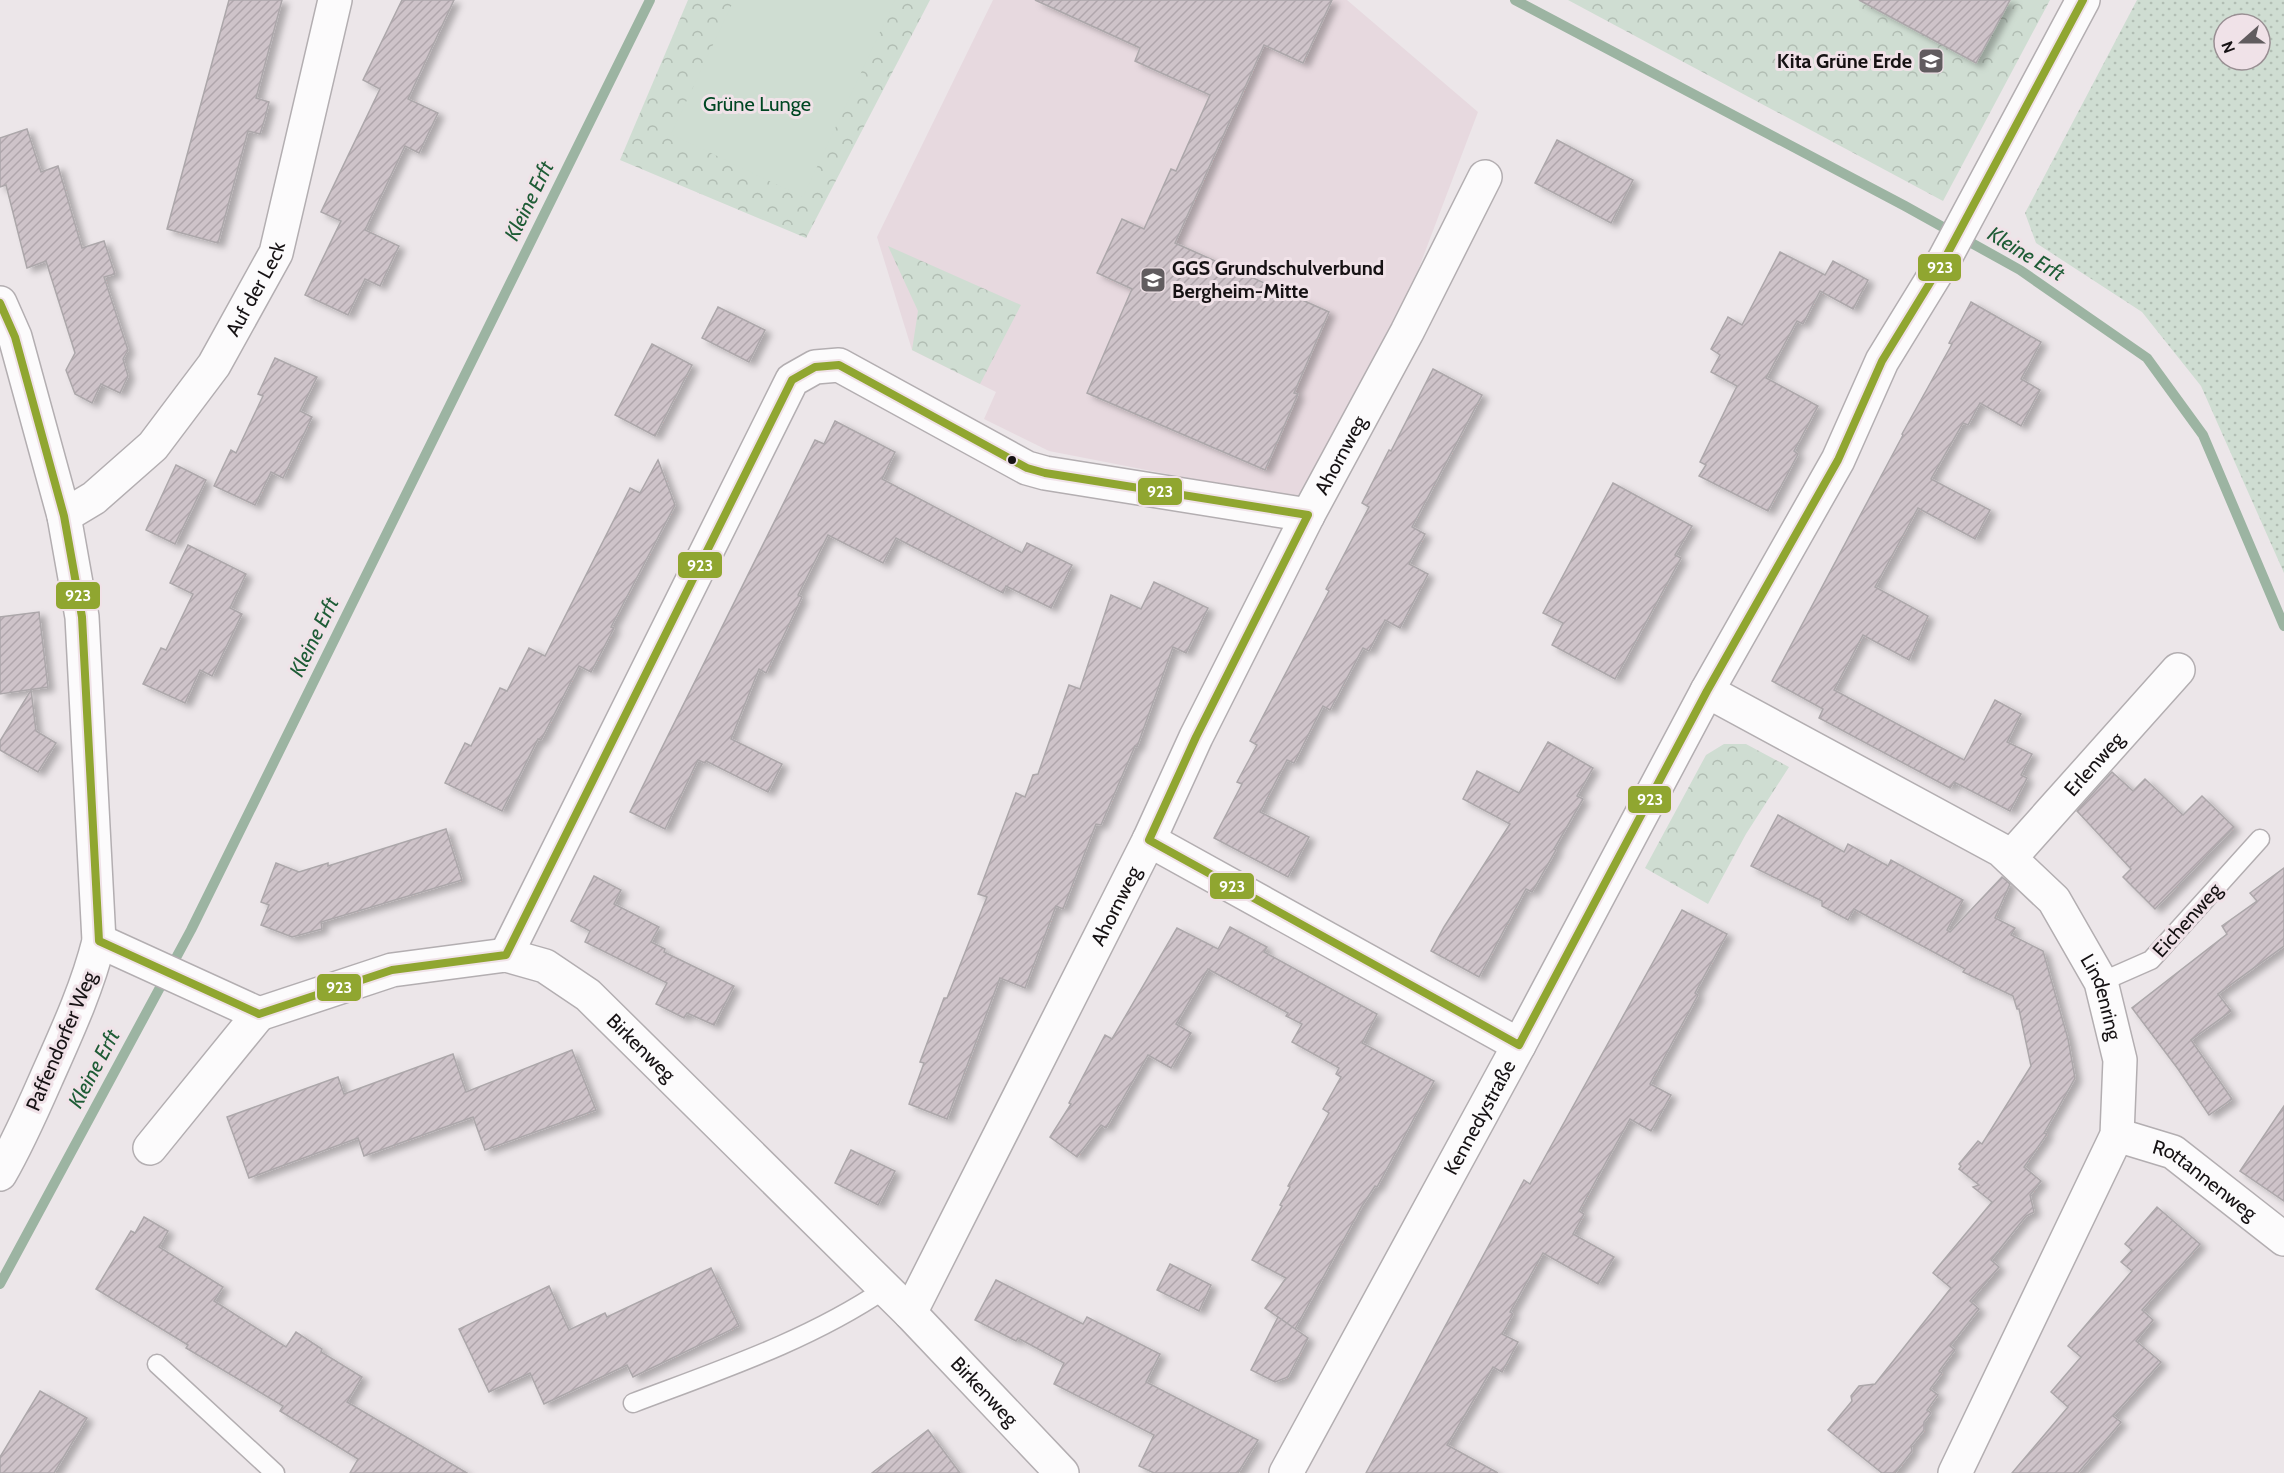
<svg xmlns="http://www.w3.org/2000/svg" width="2284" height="1473" font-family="Cabin,sans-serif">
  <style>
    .built { fill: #e7d9df }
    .grass { fill: url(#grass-dots); fill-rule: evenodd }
    .park { fill: url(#park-crowns) }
    .pitch { fill: #cfddd2 }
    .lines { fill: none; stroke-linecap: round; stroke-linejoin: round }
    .stream { stroke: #9cb4a2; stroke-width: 10 }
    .building { fill: url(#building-hatch); stroke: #aca7aa; stroke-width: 1.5; filter: url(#shadow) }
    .service-casing { stroke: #b3aeb1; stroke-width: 21 }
    .minor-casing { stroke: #b3aeb1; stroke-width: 36 }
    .service { stroke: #fcfbfc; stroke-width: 18 }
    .minor { stroke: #fcfbfc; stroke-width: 33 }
    .bus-1-casing { stroke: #f0e2e8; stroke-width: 12 }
    .bus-1 { stroke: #90a630; stroke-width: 8 }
    .bus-dot { fill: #161214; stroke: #f0e2e8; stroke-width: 2 }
    .labels { text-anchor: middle; stroke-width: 6; stroke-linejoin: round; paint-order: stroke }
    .poi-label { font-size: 20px; font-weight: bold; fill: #161214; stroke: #f0e2e8; text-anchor: end }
    .park-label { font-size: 20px; fill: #004723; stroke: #f0e2e8 }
    .street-label { font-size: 20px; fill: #161214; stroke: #f0e2e8 }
    .water-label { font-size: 21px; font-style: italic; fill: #1e5c36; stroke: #f0e2e8 }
    .line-badge { stroke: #f0e2e8; stroke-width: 2 }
    .badge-label { font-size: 16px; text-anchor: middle; font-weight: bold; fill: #fff }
  </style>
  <defs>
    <pattern id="grass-dots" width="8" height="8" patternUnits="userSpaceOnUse" patternTransform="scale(1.5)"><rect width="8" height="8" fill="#cfddd2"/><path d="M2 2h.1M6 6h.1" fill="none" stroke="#b1bdb3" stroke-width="1.8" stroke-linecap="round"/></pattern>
    <pattern id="park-crowns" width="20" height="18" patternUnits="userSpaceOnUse" patternTransform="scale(1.5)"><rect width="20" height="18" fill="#cfddd2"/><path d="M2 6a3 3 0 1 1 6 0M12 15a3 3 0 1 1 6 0" fill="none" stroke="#b1bdb3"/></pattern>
    <pattern id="building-hatch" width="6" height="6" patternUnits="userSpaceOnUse" patternTransform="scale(1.5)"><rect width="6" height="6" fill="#cec3c9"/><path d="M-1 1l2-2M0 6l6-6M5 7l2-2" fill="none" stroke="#b0a6ac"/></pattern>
    <filter id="shadow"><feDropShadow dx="6" dy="4" stdDeviation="3" flood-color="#0004"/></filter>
  </defs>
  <rect width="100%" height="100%" fill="#ece6e9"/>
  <!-- built -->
  <polygon class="built" points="993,0 1347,0 1478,112 1398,323 1302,497 1203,481 1049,451 984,419 996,392 912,350 877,237"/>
  <!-- grass -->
  <path class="grass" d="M2137 0H2284V573L2201 386 2142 312 2036 243 2025 213ZM2224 24H2260V60H2224Z"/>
  <!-- park -->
  <g class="park">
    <polygon points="688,0 930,0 806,238 620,160"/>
    <polygon points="1568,0 2050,0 1943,201"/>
    <polygon points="888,246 1021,305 980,384 912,350 918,311"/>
    <polygon points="1724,744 1746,744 1789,767 1746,834 1708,904 1645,868 1706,755"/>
  </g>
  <!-- pitch -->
  <polygon class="pitch" points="734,0 895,0 803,197 671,134"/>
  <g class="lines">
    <!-- stream -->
    <g class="stream">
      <polyline points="1515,0 1905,206 2020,270 2147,358 2203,435 2284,626"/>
      <polyline points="0,1284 191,930 650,0"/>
    </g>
  </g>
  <!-- building -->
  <g class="building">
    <polygon points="229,0 282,0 256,98 269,102 265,118 260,134 248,131 218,243 167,229"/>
    <polygon points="402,0 454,0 408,99 438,113 419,153 405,146 365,230 399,246 380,286 365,279 348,315 305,295 341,221 321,212 380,89 363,80"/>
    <polygon points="1035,0 1332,0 1303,63 1264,45 1175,243 1329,312 1294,393 1298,394 1265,470 1087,393 1132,289 1097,273 1122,219 1144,229 1171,169 1176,171 1210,95 1135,61 1140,48"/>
    <polygon points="1859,0 2010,0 1976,63"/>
    <polygon points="27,129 41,172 58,166 82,248 104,241 115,274 104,277 128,350 123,359 128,376 120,393 101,384 92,403 75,394 66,370 75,353 46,261 27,268 6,185 0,187 0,138"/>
    <polygon points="1557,140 1633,180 1611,223 1535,183"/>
    <polygon points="1780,252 1825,275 1833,261 1868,280 1853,309 1820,291 1803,324 1797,321 1766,378 1818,406 1794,451 1798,454 1768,511 1699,476 1706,465 1700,462 1737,386 1711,372 1720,355 1711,349 1728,317 1742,325"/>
    <polygon points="1971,302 2041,342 2021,379 2040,390 2021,426 1980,403 1968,425 1963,423 1931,479 1990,510 1975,539 1918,508 1875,587 1928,616 1909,660 1863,635 1834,690 1964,760 1995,700 2021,714 2007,742 2032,754 2021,775 2027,778 2010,811 1954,782 1950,788 1819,718 1823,709 1772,681 1903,435 1902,434 1952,344 1949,343"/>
    <polygon points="718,307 765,330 749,362 702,338"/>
    <polygon points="652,344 692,365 655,436 615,415"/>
    <polygon points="275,358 317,377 300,411 312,417 283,478 271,472 255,505 214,486 231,450 236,453 263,396 258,394"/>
    <polygon points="1433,369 1482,395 1412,527 1425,534 1409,564 1428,574 1400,628 1385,620 1369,651 1363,648 1330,710 1323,706 1294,763 1287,760 1260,812 1309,837 1288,877 1214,838 1242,784 1237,782 1257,745 1250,741 1329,591 1326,589 1369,507 1362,503 1389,450 1391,451"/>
    <polygon points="835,421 895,452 882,479 1022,553 1027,543 1072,565 1051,608 1006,586 1003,593 896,538 883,563 828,535 798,595 802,597 766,673 759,669 731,739 782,764 768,792 706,761 705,763 698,760 665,829 630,812 815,440 824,444"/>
    <polygon points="658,460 675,505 611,627 614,628 591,672 579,666 541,740 538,739 502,811 445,783 465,743 471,746 500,688 507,691 529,648 545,656 630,488 640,493"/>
    <polygon points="176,465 206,480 175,544 146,530"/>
    <polygon points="1613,483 1692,526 1675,555 1681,558 1615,679 1552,645 1563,623 1543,613"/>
    <polygon points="188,545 246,574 230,608 242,614 212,676 200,670 185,703 143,684 161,648 166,650 193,594 170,583"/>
    <polygon points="1154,582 1208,608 1186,653 1173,647 1137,747 1135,746 1101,825 1096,824 1063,909 1056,906 1025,988 1000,978 947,1119 909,1104 924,1063 920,1062 944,998 947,998 987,897 978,894 1016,793 1025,797 1033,775 1038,774 1069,685 1080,689 1111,595 1141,609"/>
    <polygon points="39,612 48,687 0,694 0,617"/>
    <polygon points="31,690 36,731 56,743 38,772 0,750 0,741"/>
    <polygon points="1548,742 1593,768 1577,796 1583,799 1554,849 1556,850 1532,892 1526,889 1479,977 1431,951 1444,927 1510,824 1463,799 1477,771 1519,793"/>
    <polygon points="2112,772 2133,791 2145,779 2183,815 2202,796 2234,827 2155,909 2123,877 2131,869 2077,811"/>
    <polygon points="1778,815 1844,852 1848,844 1888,866 1891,860 1963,900 1947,930 1950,932 2002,877 2010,884 1995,918 2015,928 2011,935 2043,951 2068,1039 2075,1078 2044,1133 2047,1134 2024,1167 2041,1181 2030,1195 2034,1212 2026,1216 1991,1260 1999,1267 1970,1301 1979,1309 1950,1346 1955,1350 1939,1371 1942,1373 1930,1389 1938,1395 1927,1410 1931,1413 1924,1422 1924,1430 1911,1446 1912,1451 1895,1473 1882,1473 1828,1430 1852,1401 1851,1396 1859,1386 1875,1384 1951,1288 1933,1273 1992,1202 1973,1187 1979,1185 1959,1169 1961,1166 1959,1164 1978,1141 1982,1144 2031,1066 2019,1009 2017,1009 2013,996 1963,972 1965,969 1854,909 1848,920 1822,906 1822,901 1751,866"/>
    <polygon points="446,829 462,880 321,922 322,929 292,937 261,925 269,905 261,902 276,863 299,872 328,863 328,866"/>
    <polygon points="2284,868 2284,946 2218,994 2231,1011 2191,1040 2232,1099 2209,1115 2178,1069 2132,1008 2227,934 2222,926 2257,901 2250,893"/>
    <polygon points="594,876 621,890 614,904 659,927 651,942 665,949 664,952 734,986 714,1025 687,1013 684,1018 656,1004 667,983 585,942 590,931 571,921"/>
    <polygon points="1682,910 1727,934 1695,993 1698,995 1650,1084 1671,1095 1651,1131 1630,1119 1579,1211 1584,1214 1573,1234 1614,1257 1598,1284 1543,1253 1510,1312 1513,1314 1502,1334 1518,1342 1502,1372 1493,1367 1447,1445 1498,1473 1366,1473 1524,1180 1530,1184"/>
    <polygon points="1230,927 1267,947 1264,952 1377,1014 1362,1043 1434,1081 1377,1187 1375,1186 1362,1206 1295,1329 1265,1308 1286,1278 1252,1260 1282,1206 1280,1205 1290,1187 1288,1186 1329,1113 1323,1109 1341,1077 1336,1074 1339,1068 1292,1042 1302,1024 1286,1016 1288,1013 1208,969 1176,1024 1191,1033 1171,1068 1148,1055 1106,1128 1101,1125 1077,1157 1050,1137 1071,1104 1069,1103 1105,1035 1112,1039 1177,928 1218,949"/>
    <polygon points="572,1050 596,1110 485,1150 473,1117 364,1156 358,1138 249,1178 227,1117 338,1077 344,1094 453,1054 466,1092"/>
    <polygon points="2284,1106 2284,1201 2240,1171"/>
    <polygon points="851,1150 895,1171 878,1205 835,1183"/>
    <polygon points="2157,1207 2200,1244 2142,1310 2153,1320 2136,1341 2161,1362 2113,1416 2121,1422 2078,1473 2012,1473 2068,1407 2051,1392 2081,1357 2068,1346 2132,1271 2121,1262 2132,1250 2125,1244"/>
    <polygon points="144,1217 168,1231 159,1247 223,1287 214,1301 286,1347 296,1332 322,1349 321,1352 362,1377 347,1402 467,1473 350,1473 358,1459 280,1411 283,1406 186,1348 188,1345 96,1289 131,1231 135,1233"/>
    <polygon points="1170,1264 1211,1285 1199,1311 1157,1290"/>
    <polygon points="711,1268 739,1326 633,1377 627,1365 544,1404 530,1373 489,1392 459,1329 549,1286 569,1330 605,1313 607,1317"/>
    <polygon points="996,1280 1083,1324 1087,1317 1160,1354 1146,1382 1258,1440 1238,1473 1154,1473 1139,1466 1154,1435 1054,1384 1064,1363 1018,1338 1016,1341 975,1320"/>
    <polygon points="1278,1317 1308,1338 1288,1377 1275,1382 1251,1370"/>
    <polygon points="40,1391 87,1418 54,1473 0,1473 0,1457"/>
    <polygon points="928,1430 960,1473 872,1473"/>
  </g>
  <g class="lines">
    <!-- service casing -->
    <g class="service-casing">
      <g id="service">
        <polyline points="2101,982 2151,960 2260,839"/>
        <polyline points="157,1364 275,1473"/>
        <path d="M633 1403C720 1370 808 1341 885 1289"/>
      </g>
    </g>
    <!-- minor casing -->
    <g class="minor-casing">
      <g id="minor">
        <path d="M0 303 15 337 64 516 82 617 99 941C87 989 66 1034 46 1079 32 1111 18 1143 0 1174"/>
        <path id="s1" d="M64 516 94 498 153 446 214 365 276 253 335 0"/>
        <path id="s2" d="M1707 691 2001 850 2054 900 2101 982 2120 1060 2117 1135 1955 1473"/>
        <polyline points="1149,840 1519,1045"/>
        <path id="s3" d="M2010 858 2178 670"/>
        <path id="s4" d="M99 941 259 1014 392 970 506 955 545 966 588 995 910 1313 1062 1473"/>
        <polyline points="506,955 792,380 815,367 839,365 1027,468 1045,473 1308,515"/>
        <path id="s5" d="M2117 1135 2173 1152 2284 1239"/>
        <polyline points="150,1148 259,1014"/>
        <path id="s6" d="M910 1313 1149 840 1196 737 1308 515 1407 332 1485 177"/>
        <path id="s7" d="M1286 1473 1519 1045 1707 691 1838 460 1882 361 1944 260 2083 0"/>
      </g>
    </g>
    <!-- service -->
    <use href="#service" class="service"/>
    <!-- minor -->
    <use href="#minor" class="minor"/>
    <!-- bus-1 casing -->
    <g class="bus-1-casing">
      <polyline id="bus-1" points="0,303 15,337 64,516 82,617 99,941 259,1014 392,970 506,955 792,380 815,367 839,365 1027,468 1045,473 1308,515 1196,737 1149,840 1519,1045 1707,691 1838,460 1882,361 1944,260 2083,0"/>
    </g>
    <!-- bus-1 -->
    <use href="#bus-1" class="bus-1"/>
  </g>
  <!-- icons -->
  <defs>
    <g id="school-square" transform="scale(1.35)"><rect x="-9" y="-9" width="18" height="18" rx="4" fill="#615c5f" stroke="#f0e2e8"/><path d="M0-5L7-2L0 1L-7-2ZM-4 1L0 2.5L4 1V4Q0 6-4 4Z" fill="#fff"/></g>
  </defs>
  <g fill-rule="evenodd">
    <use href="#school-square" x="1931" y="61"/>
    <use href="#school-square" x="1153" y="280"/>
  </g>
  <!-- markers -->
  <circle class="bus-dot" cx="1012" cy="460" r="5"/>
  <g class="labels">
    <!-- poi labels -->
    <g class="poi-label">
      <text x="1912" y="68">Kita Grüne Erde</text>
      <text x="1172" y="275" text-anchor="start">GGS Grundschulverbund<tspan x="1172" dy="23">Bergheim-Mitte</tspan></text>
    </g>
    <!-- park labels -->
    <g class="park-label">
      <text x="757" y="111">Grüne Lunge</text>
    </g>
    <!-- street labels -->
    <g class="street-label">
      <text dy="7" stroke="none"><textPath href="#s1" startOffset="302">Auf der Leck</textPath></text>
      <text dy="7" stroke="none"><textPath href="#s6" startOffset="960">Ahornweg</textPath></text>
      <text dy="7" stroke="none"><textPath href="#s3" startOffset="126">Erlenweg</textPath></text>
      <text dy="7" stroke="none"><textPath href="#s6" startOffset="456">Ahornweg</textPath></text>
      <text transform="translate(2187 920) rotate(-48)" y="7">Eichenweg</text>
      <text dy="7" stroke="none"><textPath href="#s2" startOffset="516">Lindenring</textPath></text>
      <text transform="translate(61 1041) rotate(-67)" y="7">Paffendorfer Weg</text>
      <text dy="7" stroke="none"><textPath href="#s4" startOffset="598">Birkenweg</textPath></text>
      <text dy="7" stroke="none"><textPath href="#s7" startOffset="405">Kennedystraße</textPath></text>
      <text dy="7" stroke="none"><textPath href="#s5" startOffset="100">Rottannenweg</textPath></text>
      <text dy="7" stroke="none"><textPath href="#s4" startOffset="1084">Birkenweg</textPath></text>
    </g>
    <!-- water labels -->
    <g class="water-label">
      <text transform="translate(529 201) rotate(-64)" y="7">Kleine Erft</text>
      <text transform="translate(2026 254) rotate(31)" y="7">Kleine Erft</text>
      <text transform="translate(314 637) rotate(-64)" y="7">Kleine Erft</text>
      <text transform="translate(94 1069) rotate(-62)" y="7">Kleine Erft</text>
    </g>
  </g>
  <g class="line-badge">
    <rect x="1917" y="253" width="45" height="29" rx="6" fill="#90a630"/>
    <rect x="1137" y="477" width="46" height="29" rx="6" fill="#90a630"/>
    <rect x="677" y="551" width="46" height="28" rx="6" fill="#90a630"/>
    <rect x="55" y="581" width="46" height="29" rx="6" fill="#90a630"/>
    <rect x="1627" y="785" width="45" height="29" rx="6" fill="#90a630"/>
    <rect x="1209" y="872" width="46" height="28" rx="6" fill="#90a630"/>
    <rect x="316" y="973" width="46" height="29" rx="6" fill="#90a630"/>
  </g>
  <g class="badge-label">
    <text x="1940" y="273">923</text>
    <text x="1160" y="497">923</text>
    <text x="700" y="571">923</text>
    <text x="78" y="601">923</text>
    <text x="1650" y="805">923</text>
    <text x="1232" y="892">923</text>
    <text x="339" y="993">923</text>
  </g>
  <!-- north arrow -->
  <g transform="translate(2242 42) rotate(249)"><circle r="28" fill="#f0e2e8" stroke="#998f93" stroke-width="1.5"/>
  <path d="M0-4.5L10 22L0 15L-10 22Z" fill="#615c5f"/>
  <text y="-9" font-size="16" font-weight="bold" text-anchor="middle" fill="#161214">N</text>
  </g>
</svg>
